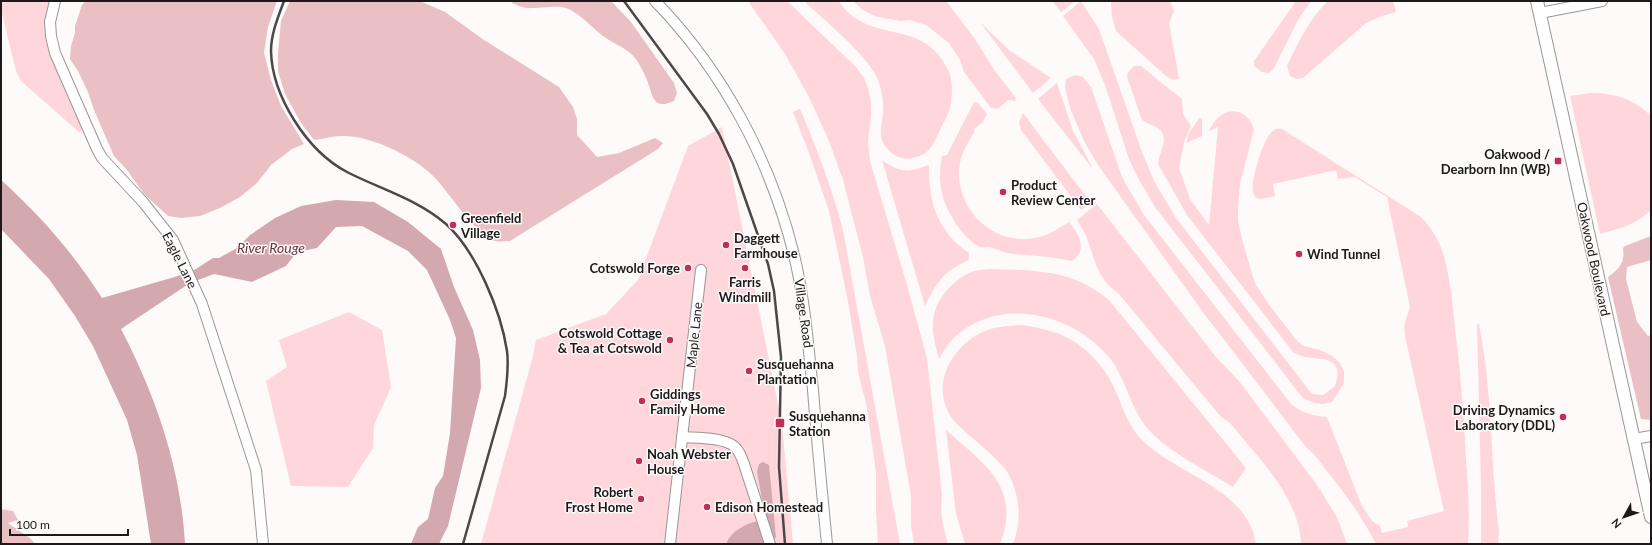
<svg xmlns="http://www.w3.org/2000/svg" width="1652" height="545" font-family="Lato,sans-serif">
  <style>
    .green { fill: #ffd6db }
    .forest { fill: #eac0c5 }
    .water { fill: #d3a9af }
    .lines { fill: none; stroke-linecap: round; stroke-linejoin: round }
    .minor-casing { stroke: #9a9697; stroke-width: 12 }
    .major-casing { stroke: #9a9697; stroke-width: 14 }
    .minor { stroke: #fff; stroke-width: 10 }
    .major { stroke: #fff; stroke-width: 12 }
    .rail { stroke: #4a4848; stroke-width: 2.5 }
    .poi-dot { fill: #bf2f57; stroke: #fefafa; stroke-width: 1.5 }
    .labels { text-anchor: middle; stroke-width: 3; stroke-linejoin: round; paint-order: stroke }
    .poi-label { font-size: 13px; font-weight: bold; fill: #1b1919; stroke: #fefafa; text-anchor: start }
    .street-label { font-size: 13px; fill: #1b1919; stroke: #fefafa }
    .water-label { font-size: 14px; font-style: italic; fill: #69323c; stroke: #fefafa }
  </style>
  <rect width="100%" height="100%" fill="#fefafa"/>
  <!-- green -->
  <g class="green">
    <polygon points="1,1 52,1 46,35 48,46 83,128 80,133 21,81 16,71 1,9"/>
    <path d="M748 1H787L856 67 864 78 868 88 871 102V116L868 141 870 161 907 285 927 358 942 495C940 515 943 526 948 544H914L911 526V496L885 346 870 296 863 257 843 180 829 141 808 95 785 54Z"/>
    <path d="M804 1H839C866 44 917 19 943 61 945 65 948 69 950 74 953 88 953 102 947 116 945 121 941 126 939 132 933 145 929 155 913 158 906 160 899 158 893 154 872 137 885 125 883 104 883 93 879 81 874 72 859 48 825 21 804 1Z"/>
    <polygon points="853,1 946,1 975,39 995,71 1016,98 1015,101 1008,100 998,109 991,108 964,72 960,60 949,43 926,25 910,20 901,21 877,17 863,10"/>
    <polygon points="1052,1 1075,1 1061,12"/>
    <path d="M1081 1 1099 29 1142 152 1154 181 1176 218 1312 394 1323 395 1335 386C1345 356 1323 360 1305 357 1301 356 1297 354 1293 352L1187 215 1158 164C1159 152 1170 138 1159 129 1154 125 1147 124 1142 120L1127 77 1128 72 1134 66H1141L1182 99 1183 114 1191 126 1184 142 1179 168 1190 199 1209 225 1218 127 1209 131C1218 108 1245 102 1254 129L1240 184 1238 206V221L1242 239 1252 274 1256 285 1270 306 1298 342 1304 346 1323 351 1332 356 1340 363 1344 371V383L1332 402 1323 404 1315 403 1304 399 1298 392 1155 207 1138 178 1129 159 1105 85 1094 59 1063 16Z"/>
    <polygon points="1111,1 1170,1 1174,11 1169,23 1179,79 1173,80 1166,76 1116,31 1112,17"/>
    <polygon points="1296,1 1311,1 1298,20 1274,68 1269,73 1262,72 1254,66 1254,61"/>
    <path d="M1328 1H1393L1396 12 1382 16 1366 23 1303 78 1297 79 1290 76 1287 66C1298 43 1309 19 1328 1Z"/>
    <polygon points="980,22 1009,50 1051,78 1033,93"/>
    <path d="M1076 75 1083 77 1091 87 1122 177 1135 200 1144 215 1291 404C1302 413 1313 416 1327 417L1361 504 1372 521 1380 526 1382 533 1408 527 1407 521 1444 511 1405 336 1404 326 1410 307 1387 197 1355 177 1338 179 1336 170 1273 184 1275 196 1261 199 1256 198C1253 193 1252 189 1253 183 1254 172 1264 137 1273 131 1276 128 1278 128 1282 129L1421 217C1431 227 1438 239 1443 253 1451 280 1453 310 1456 337 1461 378 1464 418 1466 459 1468 487 1470 515 1468 544H1376C1362 517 1345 493 1326 470 1320 462 1314 453 1306 447L1202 311 1098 165 1084 141 1070 108 1065 88 1066 80 1068 78Z"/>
    <polygon points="1057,83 1073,131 1092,167 1092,168 1038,99"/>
    <path d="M1591 93C1614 93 1634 99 1651 116V210C1637 224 1619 229 1600 234L1570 96Z"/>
    <path d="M974 102 978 103 987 114 983 122 974 129V132C969 141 962 152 960 163 952 207 994 249 1039 237 1050 235 1059 228 1069 222 1079 234 1089 251 1071 261 1051 256 1034 256 1013 254 1005 253 997 249 989 247 986 247 983 248 980 247 966 240 955 224 948 210 940 193 938 175 942 156L947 155Z"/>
    <path d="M800 109C817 149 832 188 843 230L900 544H878L876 512V472L866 403 858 372 857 356 847 296 829 211 809 153 793 112Z"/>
    <polygon points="1023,113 1091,203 1081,210 1021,130 1019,122"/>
    <polygon points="1200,117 1202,120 1202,136 1186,143 1189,133"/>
    <polygon points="722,127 782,424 793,544 481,544 533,356 536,340 606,314 638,280 688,146"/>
    <path d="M882 160C901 173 907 173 929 165 929 195 933 218 954 241 959 246 964 249 969 253V259L967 261C944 271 936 283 925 306Z"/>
    <path d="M1097 204 1216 357 1239 381 1317 485 1337 517 1347 544H1301C1299 496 1258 458 1230 423L1221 417 1119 294C1089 273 1096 246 1077 220Z"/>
    <path d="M989 269C1037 271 1070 268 1109 300L1246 468 1233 487C1207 471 1167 451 1148 429 1129 407 1126 376 1107 355 1072 315 1007 298 962 331 952 338 945 348 939 359 936 347 932 334 933 322 934 300 952 281 971 272 976 270 983 270 989 269Z"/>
    <polygon points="349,312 382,330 391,387 374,425 373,448 348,487 291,486 266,381 287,367 279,340"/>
    <path d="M1477 324H1479C1493 393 1490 463 1499 532L1498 544H1481V486Z"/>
    <path d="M1021 325C1044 328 1065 333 1083 348 1092 355 1101 365 1107 375 1121 396 1124 423 1143 441 1179 476 1247 488 1256 544H1013C1022 521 1020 495 1008 473 1000 461 987 451 976 441 967 433 956 425 950 415 930 382 954 344 985 331 997 326 1009 326 1021 325Z"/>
    <path d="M946 430C984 464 1022 487 1000 544H965L956 514Z"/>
  </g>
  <!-- forest -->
  <g class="forest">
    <polygon points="86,1 277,1 268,27 264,53 271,80 281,106 304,144 292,149 271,165 257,183 240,197 220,208 200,216 181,218 168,216 144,194 127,170 114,156 94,110 88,92 78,71 70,59 71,46 75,33 75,26 82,5"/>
    <path d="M290 1H420L445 12 484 40 559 87 573 107 577 119V135L597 157 619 153 655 138 663 143 658 149 510 241C505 241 499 242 495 241 477 236 449 193 436 179 418 158 369 134 341 136 332 136 323 139 314 140L301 123 285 94 278 71V52L281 21Z"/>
    <path d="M509 1H611L631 22 674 83 677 93 674 101C652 111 653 95 647 80 643 71 638 59 629 52 621 46 611 42 603 36 591 27 580 13 566 8 555 5 543 8 532 8 524 9 516 5 509 1Z"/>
    <path d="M1651 236V260L1627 267 1626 279 1637 322 1648 336 1651 335V420L1641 419 1608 277C1614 273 1623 265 1623 258 1624 255 1623 251 1623 248L1625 246Z"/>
    <polygon points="1,509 13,511 18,520 8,523 30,538 35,544 1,544"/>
  </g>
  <!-- water -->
  <g class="water">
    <path d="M1 180C40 215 74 254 102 298L178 276 196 269 213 258H219L237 248 250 235 275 218 301 206 336 200 374 202 408 222 441 249 454 287 473 330 480 360 481 388 448 526 439 544H411L418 527 428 519 435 488 443 476 450 433 456 338 450 320 427 270 408 251 362 226 336 227 317 248 297 252 286 266 252 282 214 274 190 283 121 329C156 396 181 469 185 544H151L137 455 127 420 93 346 75 316 49 279 1 229Z"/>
    <path d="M763 462 769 465 776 537 770 544H726C731 531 746 523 759 521L764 510 757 472 759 464Z"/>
  </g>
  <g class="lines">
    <!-- minor casing -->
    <g class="minor-casing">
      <g id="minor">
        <polyline points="55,1 50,22 51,36 55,53 97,149 102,158 143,202 173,240 202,304 256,470 263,544"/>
        <path d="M655 1C723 71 771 161 794 255 805 300 808 345 813 390 817 442 822 493 827 544"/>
        <polyline points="1540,13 1602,1"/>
        <path d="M682 437C697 438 724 437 735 447 740 452 742 458 744 464L770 544"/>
        <polyline points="1634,439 1651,436"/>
        <polyline points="670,544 701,270"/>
      </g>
    </g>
    <!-- major casing -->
    <g class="major-casing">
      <polyline id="major" points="1537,1 1651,517"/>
    </g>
    <!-- minor -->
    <use href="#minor" class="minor"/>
    <!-- major -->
    <use href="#major" class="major"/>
    <!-- rail -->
    <g class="rail">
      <path d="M284 1C278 17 271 34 271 51 272 96 307 151 347 172 380 189 417 199 446 224 476 251 501 311 507 351 509 366 507 381 505 396L463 544"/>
      <polyline points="624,1 707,114 719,134 733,164 768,264 774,291 781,357 779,467 785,544"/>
    </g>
  </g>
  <!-- markers -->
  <g class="poi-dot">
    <rect x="1554" y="157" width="8" height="8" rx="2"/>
    <circle cx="1003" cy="192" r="4"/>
    <circle cx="453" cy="225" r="4"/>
    <circle cx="726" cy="245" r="4"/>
    <circle cx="1299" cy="254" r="4"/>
    <circle cx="688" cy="268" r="4"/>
    <circle cx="745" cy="268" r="4"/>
    <circle cx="670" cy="340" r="4"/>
    <circle cx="749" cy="371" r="4"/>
    <circle cx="642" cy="401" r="4"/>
    <circle cx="1563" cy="417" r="4"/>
    <rect x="775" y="418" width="10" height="10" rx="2"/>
    <circle cx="639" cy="461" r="4"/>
    <circle cx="641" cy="499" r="4"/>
    <circle cx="707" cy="507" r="4"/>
  </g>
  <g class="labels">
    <!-- poi labels -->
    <g class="poi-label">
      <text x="1550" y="159" text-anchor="end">Oakwood /<tspan x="1550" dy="15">Dearborn Inn (WB)</tspan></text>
      <text x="1011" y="190">Product<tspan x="1011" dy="15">Review Center</tspan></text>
      <text x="461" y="223">Greenfield<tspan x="461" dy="15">Village</tspan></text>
      <text x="734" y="243">Daggett<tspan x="734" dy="15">Farmhouse</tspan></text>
      <text x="1307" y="259">Wind Tunnel</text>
      <text x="680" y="273" text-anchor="end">Cotswold Forge</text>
      <text x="745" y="287" text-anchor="middle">Farris<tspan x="745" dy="15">Windmill</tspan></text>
      <text x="662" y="338" text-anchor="end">Cotswold Cottage<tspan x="662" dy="15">&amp; Tea at Cotswold</tspan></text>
      <text x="757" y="369">Susquehanna<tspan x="757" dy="15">Plantation</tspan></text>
      <text x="650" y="399">Giddings<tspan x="650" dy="15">Family Home</tspan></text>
      <text x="1555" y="415" text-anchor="end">Driving Dynamics<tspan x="1555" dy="15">Laboratory (DDL)</tspan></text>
      <text x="789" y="421">Susquehanna<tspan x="789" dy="15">Station</tspan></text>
      <text x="647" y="459">Noah Webster<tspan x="647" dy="15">House</tspan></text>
      <text x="633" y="497" text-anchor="end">Robert<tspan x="633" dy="15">Frost Home</tspan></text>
      <text x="715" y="512">Edison Homestead</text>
    </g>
    <!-- street labels -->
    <g class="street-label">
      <text transform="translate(1594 259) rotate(78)" y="5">Oakwood Boulevard</text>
      <text transform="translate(180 260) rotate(63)" y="5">Eagle Lane</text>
      <text transform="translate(804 313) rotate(82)" y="5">Village Road</text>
      <text transform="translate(694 335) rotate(-84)" y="5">Maple Lane</text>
    </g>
    <!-- water labels -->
    <g class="water-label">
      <text x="271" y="253">River Rouge</text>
    </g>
  </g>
  <!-- border -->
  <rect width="1652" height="545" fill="none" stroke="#1b1919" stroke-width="4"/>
  <!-- north arrow -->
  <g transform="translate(1624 517) rotate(230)" stroke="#fefafa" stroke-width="3" paint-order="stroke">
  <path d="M0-3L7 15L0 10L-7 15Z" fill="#1b1919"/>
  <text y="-6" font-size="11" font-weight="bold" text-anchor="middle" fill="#1b1919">N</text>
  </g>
  <!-- scale -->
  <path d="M10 529v6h118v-6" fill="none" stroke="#1b1919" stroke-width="2"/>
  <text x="16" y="529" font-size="12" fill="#1b1919" stroke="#fefafa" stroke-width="3" paint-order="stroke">100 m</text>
</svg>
